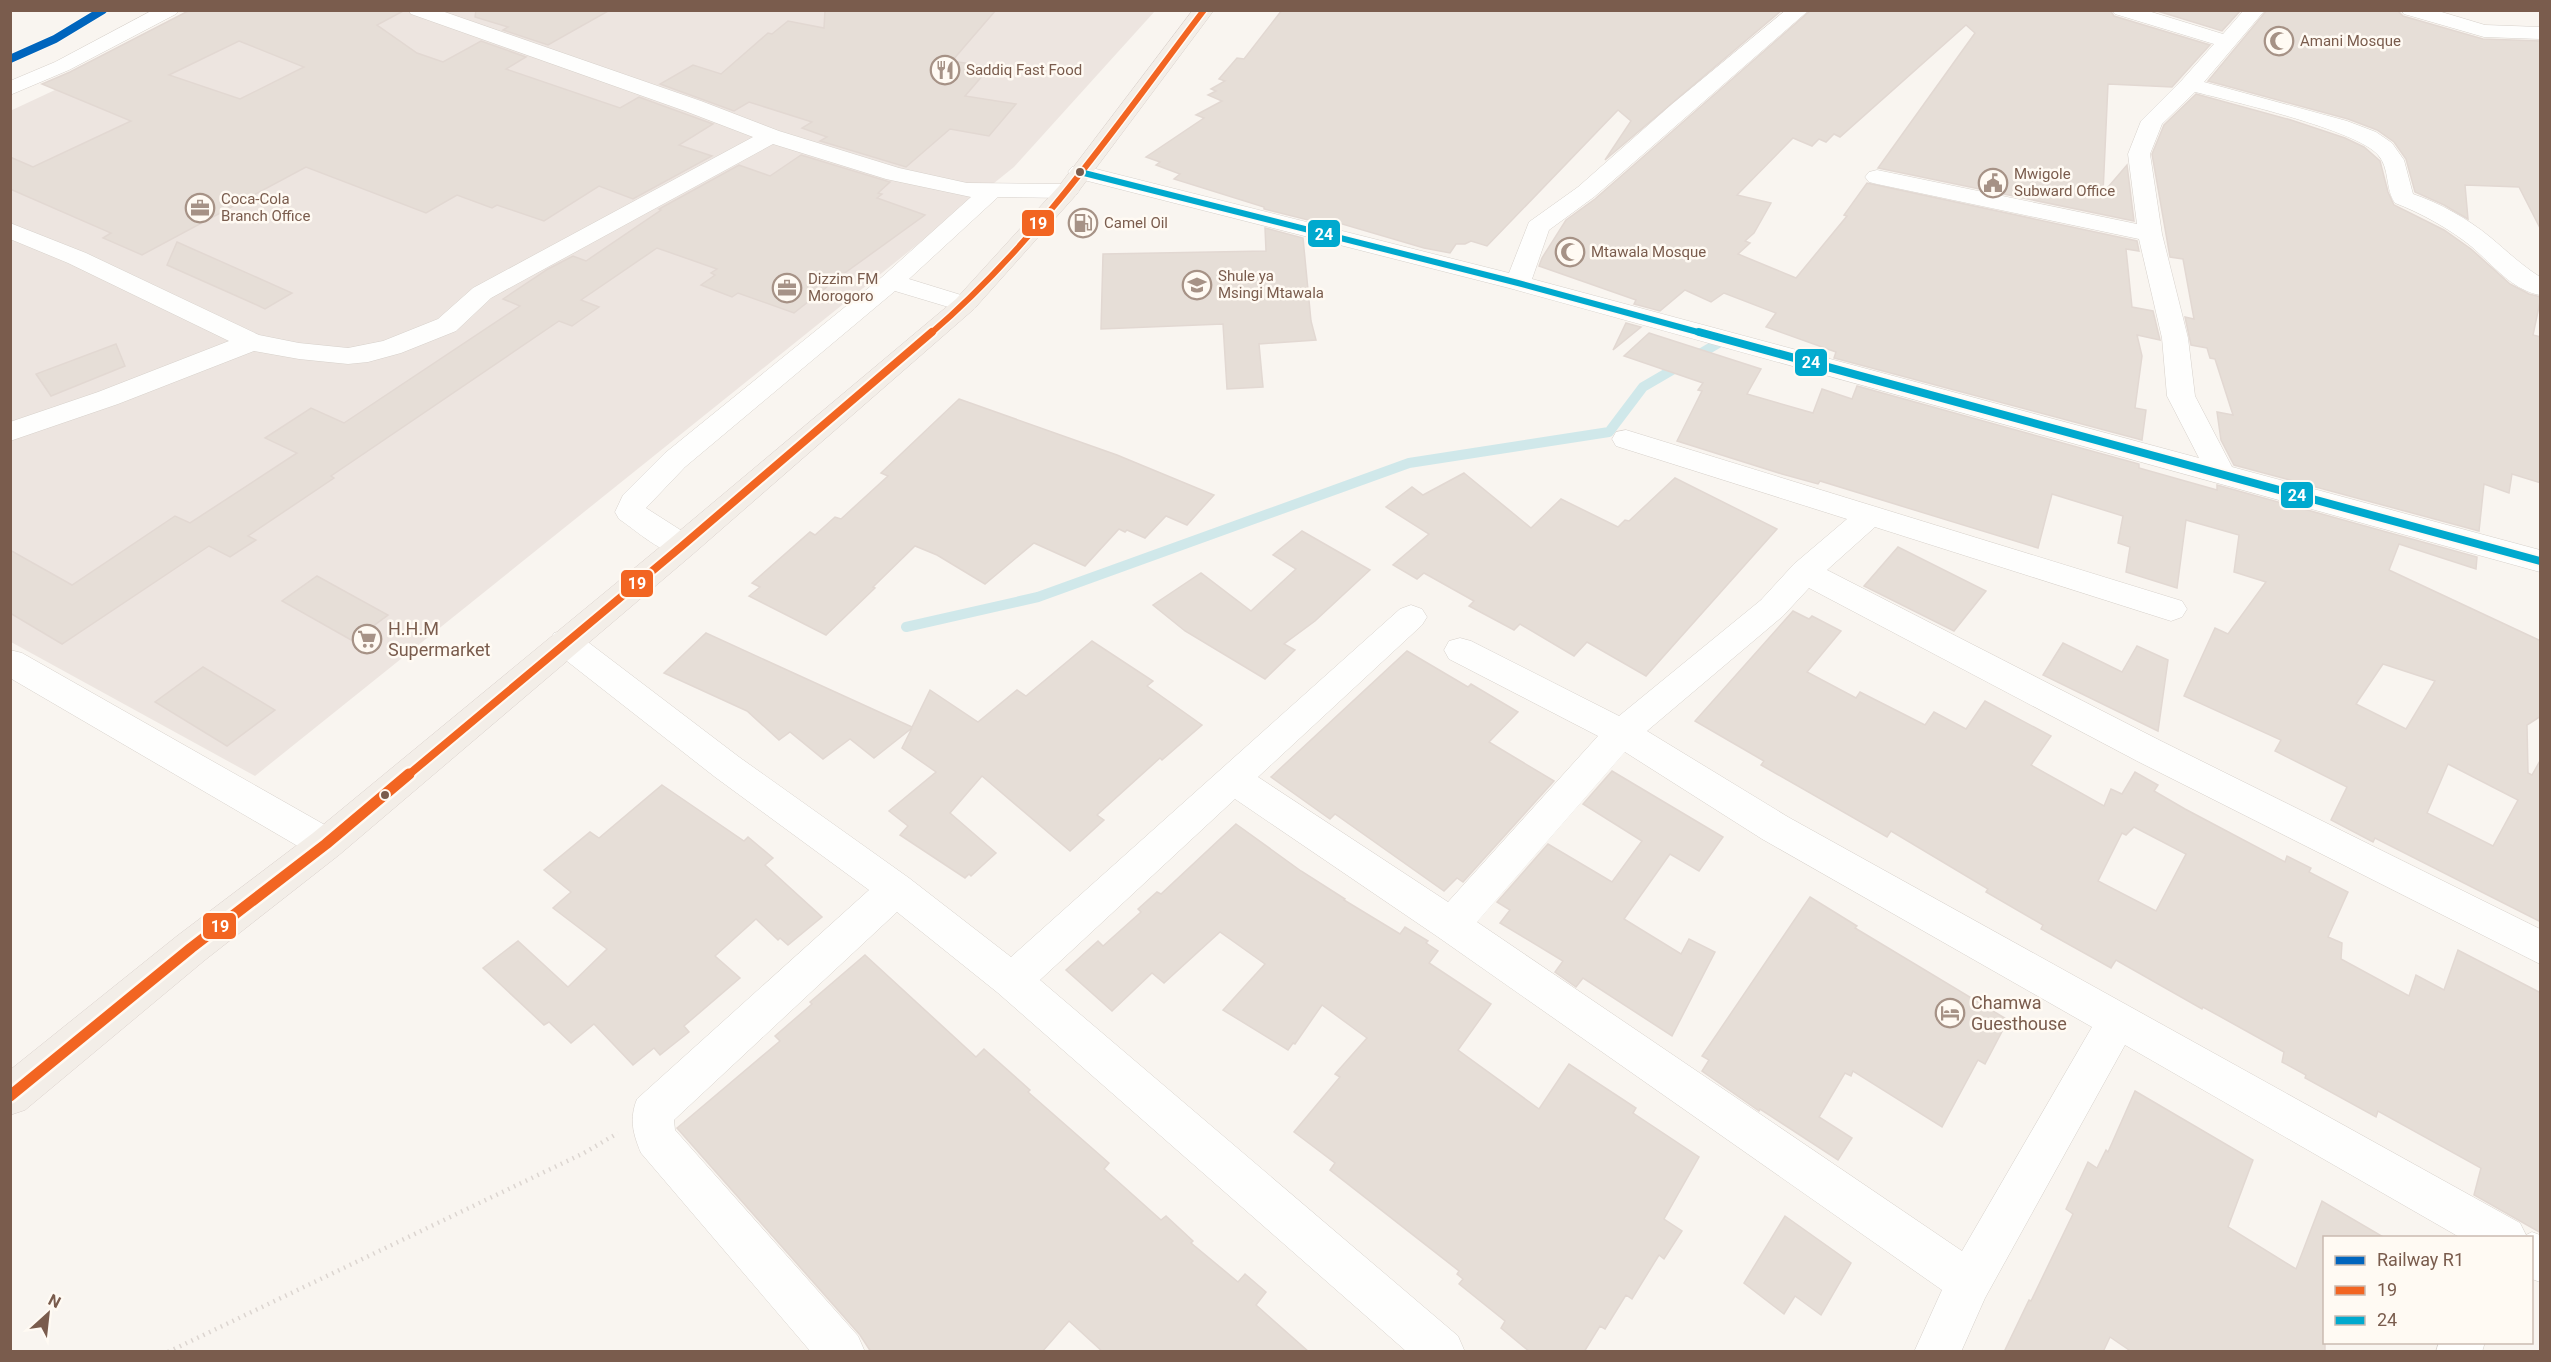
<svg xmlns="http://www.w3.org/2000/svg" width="2551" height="1362" font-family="Roboto,sans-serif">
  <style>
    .industrial { fill: #ede5e0 }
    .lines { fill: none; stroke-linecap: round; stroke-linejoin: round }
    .stream { stroke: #d0e8ea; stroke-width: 10 }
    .building { fill: #e6ded7; stroke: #e2d8d2; stroke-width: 1.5; fill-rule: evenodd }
    .minor-casing { stroke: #d7d1cb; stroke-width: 1 }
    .major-casing { stroke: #dad1cc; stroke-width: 1 }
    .path { stroke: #dcd5d0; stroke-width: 4.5; stroke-dasharray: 1.5 5; stroke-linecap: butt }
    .minor { fill: #fefefd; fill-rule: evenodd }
    .major { fill: #f3eee8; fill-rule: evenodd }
    .bus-1-far2-casing { stroke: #fffaf3; stroke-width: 9 }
    .bus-1-far1-casing { stroke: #fffaf3; stroke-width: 12 }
    .bus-1-casing { stroke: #fffaf3; stroke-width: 16 }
    .bus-2-far1-casing { stroke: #fffaf3; stroke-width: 9 }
    .bus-2-casing { stroke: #fffaf3; stroke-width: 12 }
    .bus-1-far2 { stroke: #f26522; stroke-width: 6 }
    .bus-1-far1 { stroke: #f26522; stroke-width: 8 }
    .bus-1 { stroke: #f26522; stroke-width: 11 }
    .bus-2-far1 { stroke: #00a9ce; stroke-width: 6 }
    .bus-2 { stroke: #00a9ce; stroke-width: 8 }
    .rail-1-casing { stroke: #fffaf3; stroke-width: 10 }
    .rail-1 { stroke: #0065bd; stroke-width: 8 }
    .bus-dot { fill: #7a5c4d; stroke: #fffaf3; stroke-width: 2 }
    .labels { text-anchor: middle; stroke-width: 5; stroke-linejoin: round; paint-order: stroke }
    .far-poi-label { font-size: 15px; fill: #7a5c4d; stroke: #fffaf3; text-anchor: start }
    .poi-label { font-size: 18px; fill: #7a5c4d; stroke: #fffaf3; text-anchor: start }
    .line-badge { stroke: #fffaf3; stroke-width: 2 }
    .badge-label { font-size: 16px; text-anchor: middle; font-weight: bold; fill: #fff }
  </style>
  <rect width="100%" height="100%" fill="#f9f5f0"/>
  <!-- industrial -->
  <polygon class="industrial" points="224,11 1155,11 1014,167 255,776 11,642 10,111"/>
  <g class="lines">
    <!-- stream -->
    <polyline class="stream" points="906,627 1038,597 1409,463 1609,432 1643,387 1722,341"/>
  </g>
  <!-- building -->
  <g class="building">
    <path d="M190 10H405L377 25 417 53 443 62 481 41 526 57 506 69 620 108 639 97 713 124 679 145 712 156 633 199 599 186 544 221 497 205 492 208 457 195 426 213 306 167 142 255 103 238 111 233 10 189V157L33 167 131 121 42 84 70 72ZM239 41 304 67 240 99 169 75Z"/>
    <polygon points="476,10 610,10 548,45 503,30 508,27 475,17"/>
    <polygon points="825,10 996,10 952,61 990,67 965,96 1016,104 989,136 950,129 906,167 820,141 827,137 802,128 812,122 749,102 734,111 660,84 693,65 721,74 768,33 772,34 788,21 824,28"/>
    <polygon points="1282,10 1782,10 1605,160 1631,121 1618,110 1487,246 1471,241 1465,244 1456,244 1450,253 1424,248 1339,223 1336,227 1264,209 1264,207 1174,179 1180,174 1156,165 1160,162 1146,157 1204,118 1196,115 1222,101 1208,95 1216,91 1211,89 1225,81 1219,79 1237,58 1244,59"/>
    <polygon points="1811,10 2110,10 2114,16 2210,45 2172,87 2108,84 2103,193 2127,165 2134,221 1878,168 1975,33 1966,25 1840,137 1834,134 1826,142 1819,139 1812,146 1793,138 1737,195 1771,203 1754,233 1745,241 1750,243 1738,254 1796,278 1847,216 1844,215 1867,183 2137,241 2139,251 2126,249 2132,307 2153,311 2160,340 2137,335 2142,356 2135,408 2146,410 2142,440 1834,358 1836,352 1766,327 1776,313 1724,293 1711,302 1685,290 1660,311 1634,304 1636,300 1539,266 1542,258 1566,220 1595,199"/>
    <polygon points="2154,10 2241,10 2222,31"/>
    <polygon points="2267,10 2397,10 2403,16 2483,39 2541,41 2541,230 2519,187 2465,185 2468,219 2444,205 2415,192 2406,159 2394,142 2377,130 2348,119 2208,81"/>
    <polygon points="2196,94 2291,120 2345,138 2364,147 2380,161 2388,192 2394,205 2444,230 2471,249 2510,284 2529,294 2541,297 2533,335 2541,337 2541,483 2512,474 2509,493 2484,484 2479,531 2234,465 2221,440 2217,412 2233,415 2215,359 2210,358 2207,348 2191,345 2185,317 2194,319 2183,259 2170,257 2152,154 2164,125"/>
    <polygon points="801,155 890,182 878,193 882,194 877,198 925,215 842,275 794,313 738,293 732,297 701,285 715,275 711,273 717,269 657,248 581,300 599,307 572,326 559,321 331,476 334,478 248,536 256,540 230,557 209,546 62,644 10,613 10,550 72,585 175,516 190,523 297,453 265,438 311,408 344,423 520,306 503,299 548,269 573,256 586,261 661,210 659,209 739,165 770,176"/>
    <polygon points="1265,228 1303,238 1311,321 1316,340 1259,344 1263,387 1227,389 1223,324 1101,329 1103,254 1266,251"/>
    <polygon points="177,242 292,293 265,309 259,306 167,265"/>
    <polygon points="1626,323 1641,327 1613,350"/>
    <path d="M1649 333 1761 369 1747 394 1813 413 1822 389 1852 399 1857 386 2139 464V468L2217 490V485L2477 557 2476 569 2399 544 2389 570 2541 641V716L2527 725 2528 773 2532 775 2541 759V922L2375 838 2373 842 2331 820 2347 787 2275 751 2281 740 2184 696 2215 628 2228 634 2266 582 2234 572 2239 535 2186 520 2177 588 2126 572 2130 547 2118 543 2123 516 2052 494 2038 548 1820 481 1818 484 1782 474 1677 441 1702 391 1698 390 1703 383 1624 356ZM2383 664 2435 681 2406 729 2356 704ZM2448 764 2518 800 2493 846 2427 813Z"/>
    <polygon points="116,344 125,366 51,396 36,374"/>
    <polygon points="959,399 1117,455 1214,495 1187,525 1166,516 1145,538 1127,530 1125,532 1119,529 1085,566 1034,543 985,584 937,555 915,546 873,587 875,588 826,635 749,596 760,587 752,583 810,532 815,535 835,517 841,519 888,476 881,473"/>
    <polygon points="1464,473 1531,528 1561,499 1618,527 1625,520 1629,521 1675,478 1777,529 1646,676 1587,642 1574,656 1520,624 1514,630 1469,606 1474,601 1424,573 1417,579 1393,565 1429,534 1386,507 1412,487 1423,495"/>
    <polygon points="1302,531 1370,570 1315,621 1284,644 1295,650 1265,679 1185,631 1153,605 1201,573 1251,611 1296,569 1273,555"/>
    <polygon points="1898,547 1986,591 1954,631 1864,586"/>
    <polygon points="317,576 388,615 353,641 282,601"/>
    <path d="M1793 611 1809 619 1812 616 1841 631 1807 672 1856 698 1860 692 1925 725 1934 712 1966 729 1985 701 2051 736 2031 765 2104 806 2111 789 2122 794 2135 772 2158 785 2154 791 2185 809 2285 862 2287 856 2311 868 2309 872 2348 892 2328 937 2342 943 2341 959 2409 996 2416 975 2444 990 2458 950 2541 993V1233L2474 1195 2481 1168 2378 1111 2376 1117 2305 1078 2306 1075 2282 1062 2284 1052 2203 1007 2202 1009 2116 960 2111 968 2041 929 2043 925 1986 892 1988 889 1891 831 1887 837 1761 765 1764 761 1695 721ZM2134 827 2186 854 2156 911 2098 881 2122 833 2126 835Z"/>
    <polygon points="706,633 912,727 930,690 978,722 1017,690 1026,696 1092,641 1153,681 1147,686 1202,725 1162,760 1160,758 1097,815 1104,820 1070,851 982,776 950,813 996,853 971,876 969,874 965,878 900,835 908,826 889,811 936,772 902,748 912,728 874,758 850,739 823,759 790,732 779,740 747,711 664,673"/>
    <polygon points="2063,643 2122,672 2137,646 2168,660 2158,731 2043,675"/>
    <polygon points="1407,651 1468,687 1471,684 1518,712 1489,742 1554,781 1463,882 1457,878 1444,891 1335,814 1330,819 1271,777"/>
    <polygon points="203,667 275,710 227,746 155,702"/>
    <polygon points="1612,771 1723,837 1699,871 1670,854 1624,919 1681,954 1689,939 1715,952 1672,1036 1583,978 1576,987 1555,972 1563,961 1500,923 1510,910 1497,902 1548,844 1612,882 1642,841 1583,804"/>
    <polygon points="662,785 744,841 748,837 773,858 765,865 822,917 788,945 780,938 778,940 756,919 715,956 740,978 684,1026 689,1032 660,1055 654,1048 633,1065 594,1024 571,1043 549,1022 544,1025 483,968 518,941 568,987 607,949 553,908 571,892 544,870 590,832 599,838"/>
    <polygon points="1236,824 1301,871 1345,899 1344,900 1400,934 1405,927 1428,941 1426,943 1438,951 1429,963 1491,1004 1458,1050 1539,1109 1569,1064 1636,1108 1633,1113 1699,1157 1664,1219 1682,1231 1664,1259 1659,1255 1632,1299 1626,1295 1605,1329 1600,1326 1584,1352 1530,1352 1501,1328 1505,1321 1459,1284 1463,1279 1457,1274 1459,1271 1330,1170 1335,1163 1294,1132 1340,1077 1335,1074 1367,1038 1322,1005 1295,1044 1293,1043 1288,1050 1223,1010 1265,964 1220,932 1164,983 1152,973 1112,1011 1066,970 1098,941 1103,946 1141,912 1138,909 1157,892 1161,894"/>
    <polygon points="1810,897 1857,926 1855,928 2008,1020 1985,1064 1978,1060 1942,1127 1853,1071 1851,1076 1845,1073 1819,1117 1852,1138 1838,1160 1760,1109 1759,1111 1702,1071 1709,1060 1702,1056"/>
    <polygon points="865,955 976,1057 984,1049 1030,1090 1028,1092 1109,1163 1104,1169 1161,1220 1166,1216 1193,1241 1191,1243 1238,1282 1245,1274 1266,1292 1256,1305 1309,1352 1103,1352 1069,1321 1042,1352 871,1352 860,1335 677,1128 780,1041 775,1036 812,1004 810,1002"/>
    <polygon points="2135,1091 2253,1160 2228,1227 2296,1269 2322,1201 2385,1238 2325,1238 2325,1352 2132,1352 2110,1337 2103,1352 2004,1352 2029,1300 2031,1301 2073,1214 2066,1209 2088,1162 2097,1168 2106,1150 2108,1152"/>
    <polygon points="1785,1216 1851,1263 1821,1315 1795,1296 1784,1314 1744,1283"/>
  </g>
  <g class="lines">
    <!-- minor casing -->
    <g class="minor-casing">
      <g id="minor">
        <polygon points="153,10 179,10 176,14 69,70 10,95 10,81 55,62"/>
        <path d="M408 10H439L701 101 779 131 899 168 967 183 1067 184 1075 186 1079 191 1075 196 1067 198 998 197 909 279 974 299 978 304 974 309 965 312 895 291 685 467 646 508 693 538 697 546 693 554C668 561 640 533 619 519L615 512 623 495 665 453 882 277 971 197 886 179 773 144 491 298 456 331 401 353 368 362 348 364 299 359 254 351 118 404 10 441V422L98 392 229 341 68 263 10 239V223L86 253 259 335 299 343 348 348 383 341 438 319 473 288 753 137 685 111 411 14Z"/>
        <path d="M1786 10H1809L1594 197 1549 230 1532 279 2199 458 2167 396 2162 338 2139 239 1877 184 1869 182 1865 177 1869 172 1877 170 2137 224 2128 154 2141 121 2182 80 2214 44 2115 14 2112 10H2145L2223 34 2244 10H2265L2204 82 2347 121 2376 132 2392 143 2404 160 2413 194C2440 203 2468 219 2490 237 2508 252 2520 264 2540 277V295C2512 290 2493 265 2472 247 2450 229 2421 213 2395 203 2385 189 2390 168 2378 155 2357 130 2231 101 2195 92L2162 124 2150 154 2162 234 2188 338 2195 396 2232 467 2540 550V572L1509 288 1072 177 1068 172 1072 167 1080 165 1509 273 1529 222 1578 187 1671 105Z"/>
        <polygon points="2401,10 2435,10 2485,25 2540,27 2540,39 2484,37 2404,14"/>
        <path d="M1626 430 2182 601 2187 609 2182 617 2171 621 1875 527 1827 570 2161 741 2540 929V964L2137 761 1809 588 1783 616 1647 731 1788 817 2520 1223 2526 1235 2532 1232 2540 1235V1282L2532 1279V1238H2461L2125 1045 1985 1298 1961 1352H1914L1942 1290 1438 937 1235 799 1040 980 1458 1336 1465 1352H1407L998 993 897 912 674 1120 675 1130 858 1336 865 1352H811L641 1153C633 1134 629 1119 637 1099L869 890 715 777 554 651 549 642 554 633 565 630 576 633 739 757 909 878 1011 957 1400 609 1411 605 1422 609 1427 617 1422 625 1258 777 1448 902 1598 736 1449 659 1444 650 1449 641 1460 638 1471 641 1619 716 1761 600 1794 564 1847 519 1616 446 1612 439 1616 432ZM1625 752 1762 839 2092 1027 1962 1251 1477 922Z"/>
        <polygon points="10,650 22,653 339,833 344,844 339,855 326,859 313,855 10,678"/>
        <polygon points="2439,1342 2485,1342 2482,1352 2436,1352"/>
      </g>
    </g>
    <!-- major casing -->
    <g class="major-casing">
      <polygon id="major" points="1193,10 1214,10 1075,196 974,309 693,554 339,855 205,960 25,1110 10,1115 10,1070 177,936 313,833 671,538 956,299 1059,186"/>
    </g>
    <!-- path -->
    <polyline class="path" points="168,1352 584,1153 618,1133"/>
    <!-- minor -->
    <use href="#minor" class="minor"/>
    <!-- major -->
    <use href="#major" class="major"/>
    <!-- bus-1-far2 casing -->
    <g class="bus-1-far2-casing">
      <path id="bus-1-far2" d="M930 334C1038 242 1119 122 1204 10"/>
    </g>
    <!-- bus-1-far1 casing -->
    <g class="bus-1-far1-casing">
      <polyline id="bus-1-far1" points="407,776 682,546 932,332"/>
    </g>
    <!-- bus-1 casing -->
    <g class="bus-1-casing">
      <polyline id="bus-1" points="10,1096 191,948 326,844 409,774"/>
    </g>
    <!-- bus-2-far1 casing -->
    <g class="bus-2-far1-casing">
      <polyline id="bus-2-far1" points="1080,172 1518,283 1705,334"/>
    </g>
    <!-- bus-2 casing -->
    <g class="bus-2-casing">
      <polyline id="bus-2" points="1699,332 2540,561"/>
    </g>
    <!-- bus-1-far2 -->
    <use href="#bus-1-far2" class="bus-1-far2"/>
    <!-- bus-1-far1 -->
    <use href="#bus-1-far1" class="bus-1-far1"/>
    <!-- bus-1 -->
    <use href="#bus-1" class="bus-1"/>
    <!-- bus-2-far1 -->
    <use href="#bus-2-far1" class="bus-2-far1"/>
    <!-- bus-2 -->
    <use href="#bus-2" class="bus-2"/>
    <!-- rail-1 casing -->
    <g class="rail-1-casing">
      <polyline id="rail-1" points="10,59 55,39 103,10"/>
    </g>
    <!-- rail-1 -->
    <use href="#rail-1" class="rail-1"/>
  </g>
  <!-- icons -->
  <defs>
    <g id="mosque-ring" transform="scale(1.5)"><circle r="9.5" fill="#fffaf3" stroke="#a69286" stroke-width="1.5"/><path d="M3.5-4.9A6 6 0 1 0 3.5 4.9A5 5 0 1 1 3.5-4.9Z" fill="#a69286"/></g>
    <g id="restaurant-ring" transform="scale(1.5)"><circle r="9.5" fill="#fffaf3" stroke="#a69286" stroke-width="1.5"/><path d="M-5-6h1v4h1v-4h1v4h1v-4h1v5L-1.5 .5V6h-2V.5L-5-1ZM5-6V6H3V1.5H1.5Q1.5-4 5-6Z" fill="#a69286"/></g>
    <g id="civic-ring" transform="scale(1.5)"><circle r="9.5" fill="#fffaf3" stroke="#a69286" stroke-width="1.5"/><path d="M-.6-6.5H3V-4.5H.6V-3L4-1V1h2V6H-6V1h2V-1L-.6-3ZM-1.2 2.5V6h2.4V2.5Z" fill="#a69286"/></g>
    <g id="office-ring" transform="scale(1.5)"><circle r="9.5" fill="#fffaf3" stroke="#a69286" stroke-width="1.5"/><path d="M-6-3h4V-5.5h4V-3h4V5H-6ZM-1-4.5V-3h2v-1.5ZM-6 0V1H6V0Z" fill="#a69286"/></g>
    <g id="fuel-ring" transform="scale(1.5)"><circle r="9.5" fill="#fffaf3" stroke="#a69286" stroke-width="1.5"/><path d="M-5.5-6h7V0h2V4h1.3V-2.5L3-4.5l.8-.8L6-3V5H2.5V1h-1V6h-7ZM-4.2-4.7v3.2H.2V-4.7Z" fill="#a69286"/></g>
    <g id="school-ring" transform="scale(1.5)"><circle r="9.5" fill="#fffaf3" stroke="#a69286" stroke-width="1.5"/><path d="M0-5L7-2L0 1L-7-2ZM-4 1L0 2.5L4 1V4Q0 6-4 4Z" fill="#a69286"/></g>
    <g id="supermarket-ring" transform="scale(1.5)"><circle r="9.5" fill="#fffaf3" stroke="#a69286" stroke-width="1.5"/><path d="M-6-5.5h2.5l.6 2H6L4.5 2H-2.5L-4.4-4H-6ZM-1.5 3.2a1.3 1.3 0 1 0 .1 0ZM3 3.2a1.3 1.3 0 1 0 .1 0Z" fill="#a69286"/></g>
    <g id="hotel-ring" transform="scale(1.5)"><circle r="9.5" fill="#fffaf3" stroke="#a69286" stroke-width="1.5"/><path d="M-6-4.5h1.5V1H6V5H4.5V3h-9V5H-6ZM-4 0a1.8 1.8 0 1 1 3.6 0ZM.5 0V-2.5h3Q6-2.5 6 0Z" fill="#a69286"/></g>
  </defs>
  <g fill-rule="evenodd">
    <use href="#mosque-ring" x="2279" y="41"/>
    <use href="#restaurant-ring" x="945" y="70"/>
    <use href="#civic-ring" x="1993" y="183"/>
    <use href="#office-ring" x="200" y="208"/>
    <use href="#fuel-ring" x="1083" y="223"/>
    <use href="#mosque-ring" x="1570" y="252"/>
    <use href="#school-ring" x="1197" y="285"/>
    <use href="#office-ring" x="787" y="288"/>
    <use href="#supermarket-ring" x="367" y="639"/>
    <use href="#hotel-ring" x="1950" y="1013"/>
  </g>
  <!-- markers -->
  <g class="bus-dot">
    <circle cx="1080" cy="172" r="5"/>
    <circle cx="385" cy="795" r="5"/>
  </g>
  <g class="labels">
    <!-- far-poi labels -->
    <g class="far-poi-label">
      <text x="2300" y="46">Amani Mosque</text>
      <text x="966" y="75">Saddiq Fast Food</text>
      <text x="2014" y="179">Mwigole<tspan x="2014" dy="17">Subward Office</tspan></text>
      <text x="221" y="204">Coca-Cola<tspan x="221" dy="17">Branch Office</tspan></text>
      <text x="1104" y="228">Camel Oil</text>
      <text x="1591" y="257">Mtawala Mosque</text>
      <text x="1218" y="281">Shule ya<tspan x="1218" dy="17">Msingi Mtawala</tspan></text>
      <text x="808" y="284">Dizzim FM<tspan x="808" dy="17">Morogoro</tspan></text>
    </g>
    <!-- poi labels -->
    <g class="poi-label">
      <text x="388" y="635">H.H.M<tspan x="388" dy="21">Supermarket</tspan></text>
      <text x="1971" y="1009">Chamwa<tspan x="1971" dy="21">Guesthouse</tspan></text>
    </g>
  </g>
  <g class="line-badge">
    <rect x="1021" y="209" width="34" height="28" rx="6" fill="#f26522"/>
    <rect x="1307" y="219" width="34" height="29" rx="6" fill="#00a9ce"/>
    <rect x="1794" y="348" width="34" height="29" rx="6" fill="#00a9ce"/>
    <rect x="2280" y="481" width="34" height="28" rx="6" fill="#00a9ce"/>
    <rect x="620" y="569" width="34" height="29" rx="6" fill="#f26522"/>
    <rect x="202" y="912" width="35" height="28" rx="6" fill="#f26522"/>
  </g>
  <g class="badge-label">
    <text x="1038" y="229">19</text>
    <text x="1324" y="240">24</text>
    <text x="1811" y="368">24</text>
    <text x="2297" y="501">24</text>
    <text x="637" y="589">19</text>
    <text x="220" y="932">19</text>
  </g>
  <!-- border -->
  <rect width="2551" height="1362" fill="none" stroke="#7a5c4d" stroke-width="24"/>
  <!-- legend -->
  <rect x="2323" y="1236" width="210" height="108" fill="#fffaf3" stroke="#cabbb1" stroke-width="1.5"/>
  <rect x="2335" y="1256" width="30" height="9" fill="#0065bd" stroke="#cabbb1" stroke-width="1.5"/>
  <text x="2377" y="1266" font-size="18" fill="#7a5c4d">Railway R1</text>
  <rect x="2335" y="1286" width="30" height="9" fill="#f26522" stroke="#cabbb1" stroke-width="1.5"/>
  <text x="2377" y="1296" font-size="18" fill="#7a5c4d">19</text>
  <rect x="2335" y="1316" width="30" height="9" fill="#00a9ce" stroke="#cabbb1" stroke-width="1.5"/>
  <text x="2377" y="1326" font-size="18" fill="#7a5c4d">24</text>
  <!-- north arrow -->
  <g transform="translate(48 1314) rotate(27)" stroke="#fffaf3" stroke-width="4.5" paint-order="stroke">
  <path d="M0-4.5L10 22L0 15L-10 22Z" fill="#7a5c4d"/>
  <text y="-9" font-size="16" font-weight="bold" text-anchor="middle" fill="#7a5c4d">N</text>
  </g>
</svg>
